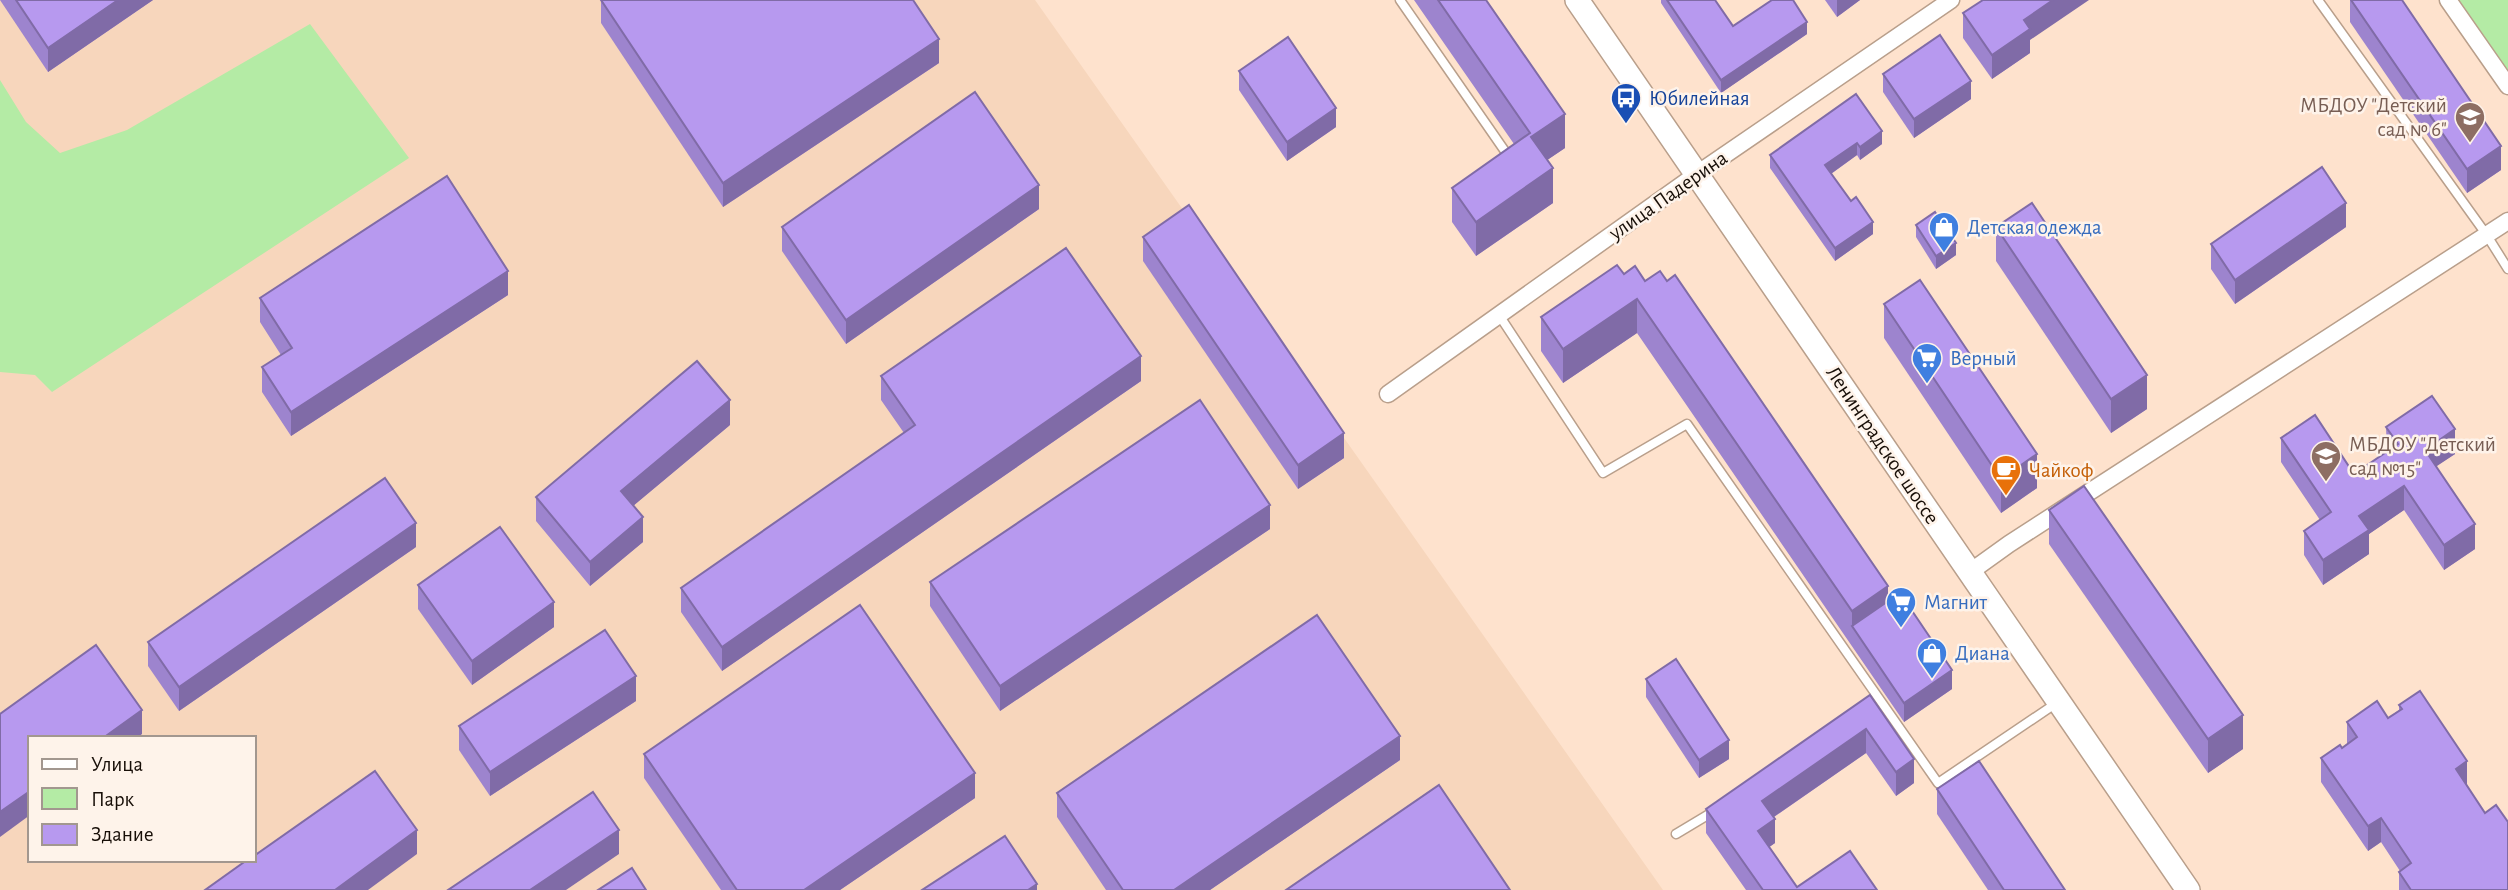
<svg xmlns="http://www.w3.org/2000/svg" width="2508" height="890" font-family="'Alegreya Sans',sans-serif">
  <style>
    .built { fill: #f7d6bc; fill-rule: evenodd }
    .green { fill: #b4eba5 }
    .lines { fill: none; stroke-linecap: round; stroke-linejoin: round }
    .lane-casing { stroke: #b99f8b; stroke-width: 11 }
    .street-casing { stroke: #b99f8b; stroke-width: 19 }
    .secondary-casing { stroke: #b99f8b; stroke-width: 26 }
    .lane { stroke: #fff; stroke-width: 8 }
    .street { stroke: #fff; stroke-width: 16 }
    .secondary { stroke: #fff; stroke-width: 23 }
    .wall { fill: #9d84ce }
    .shaded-wall { fill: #806ba7 }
    .building { fill: #b799ef; stroke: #806ba7; stroke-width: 2 }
    .labels { text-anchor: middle; stroke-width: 5; stroke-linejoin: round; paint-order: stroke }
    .transit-label { font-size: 21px; fill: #164399; stroke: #fef3ea; text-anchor: start }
    .education-label { font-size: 21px; fill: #785e54; stroke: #fef3ea; text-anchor: end }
    .street-label { font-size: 21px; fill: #170e07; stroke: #fef3ea }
    .shop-label { font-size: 21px; fill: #366cbe; stroke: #fef3ea; text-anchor: start }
    .food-label { font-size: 21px; fill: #c56008; stroke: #fef3ea; text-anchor: start }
  </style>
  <rect width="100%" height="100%" fill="#fee2cd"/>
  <!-- built -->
  <path class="built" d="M0 0H1035L1663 890H0ZM30 738H254V860H30Z"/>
  <!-- green -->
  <g class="green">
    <polygon points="2448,0 2508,0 2508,86"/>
    <polygon points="310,24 409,158 52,392 35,375 0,372 0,80 26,122 60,153 127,130"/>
  </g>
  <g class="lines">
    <!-- lane casing -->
    <g class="lane-casing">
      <g id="lane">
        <polyline points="1400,0 1509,157 1507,158"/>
        <polyline points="2318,0 2486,234 2508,269"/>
        <polyline points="1499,315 1603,473 1687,424 1938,783 2058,702"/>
        <polyline points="1676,834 1716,810"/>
      </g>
    </g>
    <!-- street casing -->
    <g class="street-casing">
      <g id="street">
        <polyline points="2448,0 2508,86"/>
        <polyline points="1388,394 1697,174 1951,0"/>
        <polyline points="1970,572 2009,544 2508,221"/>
      </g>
    </g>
    <!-- secondary casing -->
    <g class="secondary-casing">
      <polyline id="secondary" points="1577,0 2188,890"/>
    </g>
    <!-- lane -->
    <use href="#lane" class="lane"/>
    <!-- street -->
    <use href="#street" class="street"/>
    <!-- secondary -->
    <use href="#secondary" class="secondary"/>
  </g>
  <!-- wall -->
  <g class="wall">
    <polygon points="0,0 153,0 48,72"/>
    <polygon points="601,0 913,0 939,63 723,207 601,23"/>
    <polygon points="1414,0 1486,0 1565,148 1547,160 1553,203 1476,256 1452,222 1452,188 1514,144"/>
    <polygon points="1661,0 1715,0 1733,26 1807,34 1721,93 1661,3"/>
    <polygon points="1825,0 1860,0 1837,17"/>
    <polygon points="2350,0 2402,0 2501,170 2467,193 2350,22"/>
    <polygon points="1963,13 2030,40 2030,53 1992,79 1963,38"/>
    <polygon points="1239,71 1336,127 1287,161 1239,90"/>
    <polygon points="1883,74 1971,99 1914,138 1883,92"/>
    <polygon points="1856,94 1882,144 1860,160 1857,155 1831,174 1873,234 1835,261 1770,168 1770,155"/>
    <polygon points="1039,209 846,344 782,251 782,227"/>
    <polygon points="1916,225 1956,255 1936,269 1916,237"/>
    <polygon points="1996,227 2147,409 2111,433 1996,261"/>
    <polygon points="2346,227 2235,304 2211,269 2211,244"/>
    <polygon points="1143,237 1344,458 1298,489 1143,261"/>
    <polygon points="1624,274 1645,281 1888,601 1952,689 1904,722 1637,333 1563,383 1541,351 1541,317"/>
    <polygon points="508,295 291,436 262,392 262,367 281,355 260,322 260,298"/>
    <polygon points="1884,304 2037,488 2001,513 1884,338"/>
    <polygon points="881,376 1141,381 722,671 681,612 681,588 904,433 881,400"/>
    <polygon points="730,425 633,506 643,542 590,586 536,521 536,497"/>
    <polygon points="2386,427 2455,454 2436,466 2475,549 2444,570 2404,510 2369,534 2369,554 2323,585 2304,555 2304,531 2320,520 2281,462 2281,438 2354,474 2387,452"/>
    <polygon points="2049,510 2243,749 2208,773 2049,544"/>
    <polygon points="1270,529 1000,711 930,606 930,582"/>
    <polygon points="416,547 179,711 148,666 148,642"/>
    <polygon points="418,585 554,627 472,685 418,609"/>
    <polygon points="1646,679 1729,759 1699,778 1646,697"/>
    <polygon points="1870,695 1914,783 1896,796 1866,753 1774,817 1775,843 1769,847 1797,887 1877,890 1746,890 1706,833 1706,809"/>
    <polygon points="636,701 490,796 459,750 459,726"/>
    <polygon points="2399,705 2467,786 2508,890 2399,890 2399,872 2400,871 2381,842 2368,851 2321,782 2321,758 2347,745 2347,722 2388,718 2399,710"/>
    <polygon points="644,754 975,798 840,890 721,890 644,778"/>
    <polygon points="1400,760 1210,890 1106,890 1057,817 1057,793"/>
    <polygon points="1937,789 2065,890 1988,890 1937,814"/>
  </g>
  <!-- shaded-wall -->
  <g class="shaded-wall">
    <polygon points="118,0 153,0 48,72 48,48"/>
    <polygon points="1837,0 1860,0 1837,17"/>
    <polygon points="2053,0 2089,0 2030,40 2030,53 1992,79 1992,55 2024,20"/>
    <polygon points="1807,22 1807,34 1721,93 1721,80"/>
    <polygon points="939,39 939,63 723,207 723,183"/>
    <polygon points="1971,81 1971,99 1914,138 1914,119"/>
    <polygon points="1336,108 1336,127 1287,161 1287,142"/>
    <polygon points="1565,114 1565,148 1531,171 1531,137"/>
    <polygon points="1882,131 1882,144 1860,160 1860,147"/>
    <polygon points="1857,143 1857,155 1825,178 1825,165"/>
    <polygon points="2501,146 2501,170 2467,193 2467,169"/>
    <polygon points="1553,168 1553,203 1476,256 1476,222"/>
    <polygon points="1039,185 1039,209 846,344 846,320"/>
    <polygon points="2346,203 2346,227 2235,304 2235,280"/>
    <polygon points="1873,222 1873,234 1835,261 1835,248"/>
    <polygon points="1956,243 1956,255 1936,269 1936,256"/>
    <polygon points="508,271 508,295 291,436 291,412"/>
    <polygon points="1637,299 1637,333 1563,383 1563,349"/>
    <polygon points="1141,356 1141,381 722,671 722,647"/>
    <polygon points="2147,375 2147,409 2111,433 2111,399"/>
    <polygon points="730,400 730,425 621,516 621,491"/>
    <polygon points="2455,429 2455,454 2425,474 2425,450"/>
    <polygon points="1344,433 1344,458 1298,489 1298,465"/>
    <polygon points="2037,454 2037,488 2001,513 2001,479"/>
    <polygon points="2404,486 2404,510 2369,534 2369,554 2323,585 2323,560 2359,516"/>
    <polygon points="1270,505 1270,529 1000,711 1000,686"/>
    <polygon points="643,517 643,542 590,586 590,562"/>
    <polygon points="416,523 416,547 179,711 179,687"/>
    <polygon points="2475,524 2475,549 2444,570 2444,545"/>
    <polygon points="1888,586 1888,620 1852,626 1852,645 1852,611"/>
    <polygon points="554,602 554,627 472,685 472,661"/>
    <polygon points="1952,670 1952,689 1904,722 1904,703"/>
    <polygon points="636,676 636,701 490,796 490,772"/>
    <polygon points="142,710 142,734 137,738 103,738"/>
    <polygon points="2243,715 2243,749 2208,773 2208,739"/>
    <polygon points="1866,729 1866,753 1762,825 1762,801"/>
    <polygon points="1400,736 1400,760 1210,890 1174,890"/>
    <polygon points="1729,740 1729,759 1699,778 1699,760"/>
    <polygon points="1914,759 1914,783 1896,796 1896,772"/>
    <polygon points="2467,761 2467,786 2456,794 2456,769"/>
    <polygon points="975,773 975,798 840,890 804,890"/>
    <polygon points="30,791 30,815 0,837 0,812"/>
    <polygon points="2381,818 2381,842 2368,851 2368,826"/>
    <polygon points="1775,819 1775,843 1758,855 1758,831"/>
    <polygon points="417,830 417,854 368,890 335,890"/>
    <polygon points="619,830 619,854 566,890 530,890"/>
    <polygon points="1037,884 1037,890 1028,890"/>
  </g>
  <!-- building -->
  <g class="building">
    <polygon points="16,0 118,0 48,48"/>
    <polygon points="601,0 913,0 939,39 723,183"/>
    <polygon points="1438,0 1486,0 1565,114 1531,137 1553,168 1476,222 1452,188 1530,133"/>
    <polygon points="1667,0 1715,0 1733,26 1772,0 1793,0 1807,22 1721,80"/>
    <polygon points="1983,0 2053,0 2024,20 2030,29 1992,55 1963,13"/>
    <polygon points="2351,0 2402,0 2501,146 2467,169"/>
    <polygon points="1940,35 1971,81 1914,119 1883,74"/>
    <polygon points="1288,37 1336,108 1287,142 1239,71"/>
    <polygon points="975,92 1039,185 846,320 782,227"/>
    <polygon points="1856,94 1882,131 1860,147 1857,143 1825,165 1851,201 1856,197 1873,222 1835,248 1770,155"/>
    <polygon points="2322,167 2346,203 2235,280 2211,244"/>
    <polygon points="447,176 508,271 291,412 262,367 292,348 260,298"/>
    <polygon points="2032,203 2147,375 2111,399 1996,227"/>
    <polygon points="1189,205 1344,433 1298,465 1143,237"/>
    <polygon points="1935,212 1956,243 1936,256 1916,225"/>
    <polygon points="1066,248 1141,356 722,647 681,588 915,425 881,376"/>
    <polygon points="1617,265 1624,274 1635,266 1645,281 1660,271 1667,281 1675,275 1888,586 1852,611 1637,299 1563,349 1541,317"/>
    <polygon points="1920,280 2037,454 2001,479 1884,304"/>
    <polygon points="697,361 730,400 621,491 643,517 590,562 536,497"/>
    <polygon points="2432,396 2455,429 2425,450 2475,524 2444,545 2404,486 2359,516 2369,530 2323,560 2304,531 2331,512 2281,438 2315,415 2354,474 2398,444 2386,427"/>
    <polygon points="1200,400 1270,505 1000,686 930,582"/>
    <polygon points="385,478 416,523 179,687 148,642"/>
    <polygon points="2084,486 2243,715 2208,739 2049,510"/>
    <polygon points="500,527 554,602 472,661 418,585"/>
    <polygon points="1900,593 1952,670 1904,703 1852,626"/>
    <polygon points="860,605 975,773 804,890 737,890 644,754"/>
    <polygon points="1317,615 1400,736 1174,890 1123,890 1057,793"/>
    <polygon points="605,630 636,676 490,772 459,726"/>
    <polygon points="96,645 142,710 103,738 30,738 30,791 0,812 0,714"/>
    <polygon points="1676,659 1729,740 1699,760 1646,679"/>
    <polygon points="2420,691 2467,761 2456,769 2485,813 2496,805 2508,822 2508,890 2411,890 2399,872 2411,863 2381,818 2368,826 2321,758 2340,745 2342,748 2357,737 2347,722 2377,701 2388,718 2402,709 2399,705"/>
    <polygon points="1870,695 1914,759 1896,772 1866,729 1762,801 1775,819 1758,831 1797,887 1850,851 1877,890 1763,890 1706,809"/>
    <polygon points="1979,761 2065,890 2004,890 1937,789"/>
    <polygon points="375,771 417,830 335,890 205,890 247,860 254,860 254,856"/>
    <polygon points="1439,785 1510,890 1286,890"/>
    <polygon points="593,792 619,830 530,890 448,890"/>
    <polygon points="1005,836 1037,884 1028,890 922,890"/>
    <polygon points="632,868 646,890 598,890"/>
  </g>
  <!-- icons -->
  <defs>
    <g id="bus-pin" transform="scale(1.575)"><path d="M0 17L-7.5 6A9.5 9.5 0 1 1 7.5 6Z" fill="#1a4fb4" stroke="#fef3ea"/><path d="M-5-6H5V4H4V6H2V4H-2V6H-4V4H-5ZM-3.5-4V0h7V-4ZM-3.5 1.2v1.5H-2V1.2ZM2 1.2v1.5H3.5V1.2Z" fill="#fff"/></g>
    <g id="school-pin" transform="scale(1.575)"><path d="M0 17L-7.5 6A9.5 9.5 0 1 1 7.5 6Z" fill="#8d6e63" stroke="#fef3ea"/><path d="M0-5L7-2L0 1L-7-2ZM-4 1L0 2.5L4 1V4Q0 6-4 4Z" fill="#fff"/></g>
    <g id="shop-pin" transform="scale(1.575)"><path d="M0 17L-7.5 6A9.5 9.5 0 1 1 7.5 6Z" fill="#3f7fe0" stroke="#fef3ea"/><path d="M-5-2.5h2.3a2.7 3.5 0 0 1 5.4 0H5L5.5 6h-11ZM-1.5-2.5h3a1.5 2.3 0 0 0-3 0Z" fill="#fff"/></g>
    <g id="supermarket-pin" transform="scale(1.575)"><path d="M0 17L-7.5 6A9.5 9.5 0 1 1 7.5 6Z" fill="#3f7fe0" stroke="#fef3ea"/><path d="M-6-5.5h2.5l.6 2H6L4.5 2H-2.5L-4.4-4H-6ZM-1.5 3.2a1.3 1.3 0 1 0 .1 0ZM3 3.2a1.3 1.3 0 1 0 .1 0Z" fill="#fff"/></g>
    <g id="cafe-pin" transform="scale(1.575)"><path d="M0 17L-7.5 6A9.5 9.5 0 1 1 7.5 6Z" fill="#e8710a" stroke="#fef3ea"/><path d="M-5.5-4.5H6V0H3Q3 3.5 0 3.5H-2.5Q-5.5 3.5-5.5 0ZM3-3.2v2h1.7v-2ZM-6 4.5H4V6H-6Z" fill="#fff"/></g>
  </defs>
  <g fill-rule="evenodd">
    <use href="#bus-pin" x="1626" y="98"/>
    <use href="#school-pin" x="2470" y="117"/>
    <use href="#shop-pin" x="1944" y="227"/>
    <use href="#supermarket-pin" x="1927" y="358"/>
    <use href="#school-pin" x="2326" y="456"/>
    <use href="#cafe-pin" x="2006" y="470"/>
    <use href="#supermarket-pin" x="1901" y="602"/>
    <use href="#shop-pin" x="1932" y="653"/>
  </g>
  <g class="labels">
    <!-- transit labels -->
    <g class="transit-label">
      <text x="1649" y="105">Юбилейная</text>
    </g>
    <!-- education labels -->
    <g class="education-label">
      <text x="2447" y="112">МБДОУ "Детский<tspan x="2447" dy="24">сад № 6"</tspan></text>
      <text x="2349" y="451" text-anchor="start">МБДОУ "Детский<tspan x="2349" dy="24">сад №15"</tspan></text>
    </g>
    <!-- street labels -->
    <g class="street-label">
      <text transform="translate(1668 195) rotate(-35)" y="7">улица Падерина</text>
      <text transform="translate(1883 445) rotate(56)" y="7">Ленинградское шоссе</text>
    </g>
    <!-- shop labels -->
    <g class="shop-label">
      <text x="1967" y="234">Детская одежда</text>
      <text x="1950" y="365">Верный</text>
      <text x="1924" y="609">Магнит</text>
      <text x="1955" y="660">Диана</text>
    </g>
    <!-- food labels -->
    <g class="food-label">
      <text x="2029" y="477">Чайкоф</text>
    </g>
  </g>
  <!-- legend -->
  <rect x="28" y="736" width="228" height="126" fill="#fef3ea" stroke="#a2978f" stroke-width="2"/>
  <rect x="42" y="759" width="35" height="10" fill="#ffffff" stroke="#a2978f" stroke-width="2"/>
  <text x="91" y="771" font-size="21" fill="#170e07">Улица</text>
  <rect x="42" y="788" width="35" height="21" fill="#b4eba5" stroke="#a2978f" stroke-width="2"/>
  <text x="91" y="806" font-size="21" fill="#170e07">Парк</text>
  <rect x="42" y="824" width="35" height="21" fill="#b799ef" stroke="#a2978f" stroke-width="2"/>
  <text x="91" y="841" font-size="21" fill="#170e07">Здание</text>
</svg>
